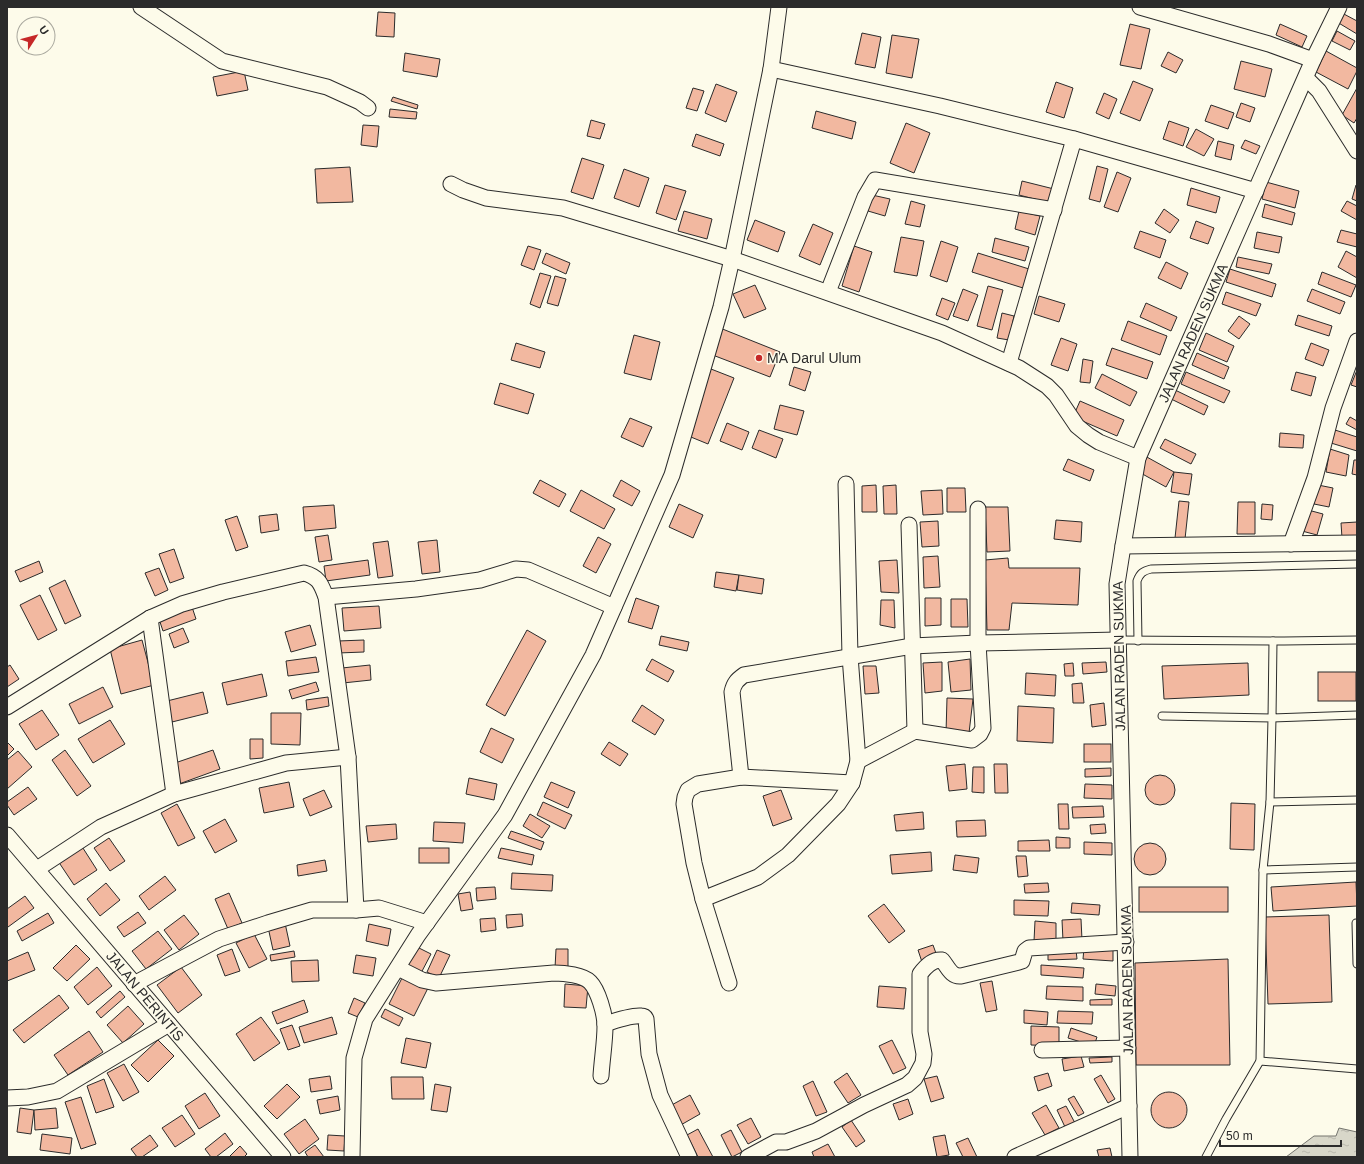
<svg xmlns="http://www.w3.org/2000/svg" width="1364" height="1164" font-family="Arial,sans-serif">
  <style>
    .water { fill: url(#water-ripples); stroke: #74746e }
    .building { fill: #f2b8a0; stroke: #2b2b2b }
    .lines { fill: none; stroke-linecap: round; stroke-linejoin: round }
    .lane-casing { stroke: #2b2b2b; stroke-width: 9 }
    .street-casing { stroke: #2b2b2b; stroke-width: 17 }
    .lane { stroke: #fdfbea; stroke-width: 7 }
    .street { stroke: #fdfbea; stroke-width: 15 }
    .poi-dot { fill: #c62828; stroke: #fdfbea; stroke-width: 1.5 }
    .labels { text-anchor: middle; stroke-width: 3; stroke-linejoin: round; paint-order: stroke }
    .street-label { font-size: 14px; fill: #2b2b2b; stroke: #fdfbea }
    .poi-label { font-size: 14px; fill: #2b2b2b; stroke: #fdfbea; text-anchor: start }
  </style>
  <defs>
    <pattern id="water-ripples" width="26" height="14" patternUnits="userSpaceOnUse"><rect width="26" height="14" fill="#d8d7c9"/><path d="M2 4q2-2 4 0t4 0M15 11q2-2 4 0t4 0" fill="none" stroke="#bab9ad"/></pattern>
  </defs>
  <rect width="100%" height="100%" fill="#fdfbea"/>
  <!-- water -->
  <polygon class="water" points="1339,1128 1357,1132 1357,1157 1286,1157 1314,1136 1336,1136"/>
  <!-- building -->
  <g class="building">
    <polygon points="378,12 395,13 394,37 376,36"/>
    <polygon points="1342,13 1357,21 1357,34 1337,22"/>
    <polygon points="1130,24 1150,29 1141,69 1120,65"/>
    <polygon points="1280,24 1307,36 1302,47 1276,35"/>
    <polygon points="1337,31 1355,41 1350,50 1332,41"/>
    <polygon points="862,33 881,37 875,68 855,64"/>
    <polygon points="892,35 919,39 912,78 886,73"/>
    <polygon points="1326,51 1357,68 1357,71 1348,89 1316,72"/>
    <polygon points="1168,52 1183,60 1176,73 1161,66"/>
    <polygon points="405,53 440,59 437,77 403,71"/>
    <polygon points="1241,61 1272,69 1265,97 1234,89"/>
    <polygon points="244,71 248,90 217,96 213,77"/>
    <polygon points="1133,81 1153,89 1140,121 1120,113"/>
    <polygon points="1056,82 1073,88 1064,118 1046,112"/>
    <polygon points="716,84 737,92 726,122 705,113"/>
    <polygon points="693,88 704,91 697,111 686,108"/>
    <polygon points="1357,88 1357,118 1354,123 1342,115"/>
    <polygon points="1104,93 1117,99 1109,119 1096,113"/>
    <polygon points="393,97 418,105 417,109 391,101"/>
    <polygon points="1241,103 1255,108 1250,122 1236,117"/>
    <polygon points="1211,105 1234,113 1228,129 1205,121"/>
    <polygon points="390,109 417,112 416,119 389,117"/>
    <polygon points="816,111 856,122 852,139 812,128"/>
    <polygon points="591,120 605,124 600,139 587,136"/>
    <polygon points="1169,121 1189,128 1183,146 1163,139"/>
    <polygon points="906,123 930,133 914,173 890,163"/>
    <polygon points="363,125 379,126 377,147 361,145"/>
    <polygon points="1196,129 1214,139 1204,156 1186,147"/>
    <polygon points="696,134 724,144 720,156 692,146"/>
    <polygon points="1245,140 1260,146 1256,154 1241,148"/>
    <polygon points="1218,141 1234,145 1231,160 1215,156"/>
    <polygon points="582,158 604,165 593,199 571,192"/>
    <polygon points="1097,166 1108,169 1100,202 1089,199"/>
    <polygon points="350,167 353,202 317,203 315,169"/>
    <polygon points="624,169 649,178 639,207 614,198"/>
    <polygon points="1117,172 1131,178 1118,212 1104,207"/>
    <polygon points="1022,181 1054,189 1050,203 1019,195"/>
    <polygon points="1266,182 1299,191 1295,208 1262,199"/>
    <polygon points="665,185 686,191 676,220 656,213"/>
    <polygon points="1356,185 1357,185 1357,201 1352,199"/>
    <polygon points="1191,188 1220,197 1216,213 1187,205"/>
    <polygon points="872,195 890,199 885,216 868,211"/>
    <polygon points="911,201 925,205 920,227 905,224"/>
    <polygon points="1347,201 1357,206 1357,220 1341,211"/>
    <polygon points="1265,204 1295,213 1292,225 1262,217"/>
    <polygon points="1164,209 1179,220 1170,233 1155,223"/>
    <polygon points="684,211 712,219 707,239 678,231"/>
    <polygon points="1019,211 1040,216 1035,235 1015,229"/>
    <polygon points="755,220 785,232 778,252 747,240"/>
    <polygon points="1196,221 1214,228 1208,244 1190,238"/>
    <polygon points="813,224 833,233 820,265 799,256"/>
    <polygon points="1341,230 1357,234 1357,247 1337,242"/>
    <polygon points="1140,231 1166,240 1160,258 1134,248"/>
    <polygon points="1257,232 1282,237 1279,253 1254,248"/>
    <polygon points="901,237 924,241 917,276 894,272"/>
    <polygon points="995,238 1029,247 1025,261 992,252"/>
    <polygon points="941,241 958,247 947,282 930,276"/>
    <polygon points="528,246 541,250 534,270 521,265"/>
    <polygon points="854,246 872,252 859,292 842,286"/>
    <polygon points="1346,251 1357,257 1357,278 1338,267"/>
    <polygon points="546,253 570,263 566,274 542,263"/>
    <polygon points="978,253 1029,269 1023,288 972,272"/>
    <polygon points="1238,257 1272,264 1269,274 1236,267"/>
    <polygon points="1166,262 1188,273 1181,289 1158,278"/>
    <polygon points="1230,269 1276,284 1272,297 1226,282"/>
    <polygon points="1322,272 1356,285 1351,297 1318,284"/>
    <polygon points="540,273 551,276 540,308 530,304"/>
    <polygon points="555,276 566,279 558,306 547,303"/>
    <polygon points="755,285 766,309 744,318 733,294"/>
    <polygon points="988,286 1003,290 992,330 977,326"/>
    <polygon points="963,289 978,295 968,321 953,316"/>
    <polygon points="1312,289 1345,302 1340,314 1307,301"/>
    <polygon points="1226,292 1261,304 1256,316 1222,304"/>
    <polygon points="1039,296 1065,304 1059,322 1034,314"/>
    <polygon points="942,298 955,303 948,320 936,315"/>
    <polygon points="1146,303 1177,317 1171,331 1140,317"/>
    <polygon points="1002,313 1014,316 1009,340 997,338"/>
    <polygon points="1298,315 1332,326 1329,336 1295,325"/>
    <polygon points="1239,316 1250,324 1239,339 1228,331"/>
    <polygon points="1128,321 1167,336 1160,355 1121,340"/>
    <polygon points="720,328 780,352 770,377 710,354"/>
    <polygon points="1206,333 1234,346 1227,362 1199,350"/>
    <polygon points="634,335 660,342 651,380 624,373"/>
    <polygon points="1061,338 1077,344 1068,371 1051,365"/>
    <polygon points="516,343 545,352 540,368 511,360"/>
    <polygon points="1311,343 1329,350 1323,366 1305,359"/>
    <polygon points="1112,348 1153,362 1147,379 1106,365"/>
    <polygon points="1197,353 1229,367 1224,379 1192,365"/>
    <polygon points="1083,359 1093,361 1090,383 1080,382"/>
    <polygon points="794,367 811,372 805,391 789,385"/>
    <polygon points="711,369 734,378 708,444 686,435"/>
    <polygon points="1357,370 1357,387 1351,385"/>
    <polygon points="1186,372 1230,391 1224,403 1181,384"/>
    <polygon points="1296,372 1316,377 1311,396 1291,390"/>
    <polygon points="1102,374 1137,392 1130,406 1095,388"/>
    <polygon points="500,383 534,394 528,414 494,404"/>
    <polygon points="1173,389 1208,406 1204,415 1169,398"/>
    <polygon points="1080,401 1124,420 1117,436 1073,417"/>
    <polygon points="780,405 804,411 797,435 774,429"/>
    <polygon points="1350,417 1357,421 1357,430 1346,424"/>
    <polygon points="630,418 652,427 643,447 621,437"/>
    <polygon points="727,423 749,432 742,450 720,441"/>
    <polygon points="759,430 783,439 776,458 752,448"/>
    <polygon points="1335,430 1357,437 1357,451 1331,443"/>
    <polygon points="1280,433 1304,435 1303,448 1279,447"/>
    <polygon points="1165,439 1196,454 1191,464 1160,448"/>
    <polygon points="1330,449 1349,455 1346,476 1326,472"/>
    <polygon points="1145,456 1174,472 1166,487 1137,471"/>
    <polygon points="1068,459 1094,470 1090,481 1063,470"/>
    <polygon points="1354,460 1357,460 1357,475 1352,474"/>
    <polygon points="1174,472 1192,474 1189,495 1171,492"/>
    <polygon points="540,480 566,494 559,507 533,493"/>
    <polygon points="621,480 640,491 632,506 613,496"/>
    <polygon points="876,485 877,512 862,512 862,486"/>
    <polygon points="896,485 897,514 884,514 883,486"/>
    <polygon points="1318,485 1333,488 1329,507 1314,504"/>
    <polygon points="947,488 965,488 966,512 947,512"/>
    <polygon points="581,490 615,509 604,529 570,511"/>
    <polygon points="942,490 943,514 923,515 921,491"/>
    <polygon points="1179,501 1189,502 1185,539 1175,538"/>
    <polygon points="1238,502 1255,502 1255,534 1237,534"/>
    <polygon points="679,504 703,515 693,538 669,527"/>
    <polygon points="1262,504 1273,505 1272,520 1261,519"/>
    <polygon points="334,505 336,528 305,531 303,507"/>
    <polygon points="985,507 1008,507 1010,551 987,552"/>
    <polygon points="1308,510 1323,514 1317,535 1302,531"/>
    <polygon points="277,514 279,530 261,533 259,516"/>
    <polygon points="237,516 248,547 236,551 225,520"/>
    <polygon points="1056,520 1082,522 1081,542 1054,539"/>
    <polygon points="938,521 939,546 922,547 920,522"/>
    <polygon points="1357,522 1357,537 1342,538 1341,523"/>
    <polygon points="328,535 332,560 319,562 315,537"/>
    <polygon points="598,537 611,544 596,573 583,566"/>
    <polygon points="437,540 440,572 422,574 418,542"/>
    <polygon points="388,541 393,576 378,578 373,543"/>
    <polygon points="174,549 184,578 170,583 159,554"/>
    <polygon points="938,556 940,587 924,588 923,557"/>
    <polygon points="1008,558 1009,568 1080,568 1078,605 1012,603 1009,630 987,630 985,560"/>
    <polygon points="368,560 370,575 326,581 324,566"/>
    <polygon points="897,560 899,593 881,592 879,561"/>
    <polygon points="39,561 43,572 20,582 15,571"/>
    <polygon points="159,568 168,590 155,596 145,573"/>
    <polygon points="716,572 739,575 736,591 714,587"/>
    <polygon points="739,575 764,579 762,594 737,590"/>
    <polygon points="65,580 81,616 65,624 49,588"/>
    <polygon points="40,595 57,630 38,640 20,605"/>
    <polygon points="636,598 659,606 652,629 628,622"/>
    <polygon points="925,598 941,598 941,625 925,626"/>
    <polygon points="951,599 967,599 968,627 951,627"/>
    <polygon points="881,600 894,600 895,628 880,625"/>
    <polygon points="379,606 381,628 344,631 342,608"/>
    <polygon points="192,607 196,619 163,631 159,619"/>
    <polygon points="310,625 316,645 291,652 285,632"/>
    <polygon points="183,628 189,642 174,648 169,634"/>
    <polygon points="527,630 546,641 505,716 486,705"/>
    <polygon points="661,636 689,642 687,651 659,645"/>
    <polygon points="142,640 154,685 121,694 110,649"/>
    <polygon points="364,640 364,652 338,653 338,641"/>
    <polygon points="316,657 319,672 288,676 286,661"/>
    <polygon points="652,659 674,671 668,682 646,670"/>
    <polygon points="970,659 971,690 951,692 948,662"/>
    <polygon points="942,662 942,691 925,693 923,663"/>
    <polygon points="1106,662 1107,672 1083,674 1082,663"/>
    <polygon points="1073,663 1074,676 1065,676 1064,664"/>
    <polygon points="1248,663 1249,695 1164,699 1162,666"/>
    <polygon points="10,665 19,679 7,687 7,667"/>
    <polygon points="370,665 371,680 343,683 342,668"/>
    <polygon points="863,666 876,666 879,693 865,694"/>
    <rect x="1318" y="672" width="38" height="29"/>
    <polygon points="1026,673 1056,675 1055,696 1025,694"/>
    <polygon points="262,674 267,696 227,705 222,683"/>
    <polygon points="316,682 319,691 292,699 289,690"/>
    <polygon points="1082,683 1084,703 1073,703 1072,684"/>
    <polygon points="103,687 113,707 79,724 69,704"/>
    <polygon points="203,692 208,713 172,722 167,701"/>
    <polygon points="328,697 329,706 307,710 306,700"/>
    <polygon points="947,698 973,699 969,733 946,733"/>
    <polygon points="1104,703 1106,725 1092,727 1090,705"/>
    <polygon points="642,705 664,720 655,735 632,721"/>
    <polygon points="1018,706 1054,708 1053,743 1017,741"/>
    <polygon points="42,710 59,735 36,750 19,724"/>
    <polygon points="271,713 301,713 300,745 271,744"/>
    <polygon points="110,720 125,744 93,763 78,739"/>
    <polygon points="491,728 514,739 502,763 480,752"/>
    <polygon points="250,739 263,739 263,758 250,759"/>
    <polygon points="7,742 14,749 7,756"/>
    <polygon points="609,742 628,754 620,766 601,754"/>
    <rect x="1084" y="744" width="27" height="18"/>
    <polygon points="65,750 91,786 77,796 52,760"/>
    <polygon points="213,750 220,769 179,784 172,764"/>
    <polygon points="18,751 32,767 7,789 7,760"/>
    <polygon points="965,764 967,789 949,791 946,766"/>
    <polygon points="994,764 1007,764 1008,793 995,793"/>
    <polygon points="973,767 984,767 984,793 972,792"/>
    <polygon points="1111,768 1111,776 1085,777 1085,769"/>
    <circle cx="1160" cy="790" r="15"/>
    <polygon points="469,778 497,784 494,800 466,794"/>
    <polygon points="289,782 294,807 264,813 259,788"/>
    <polygon points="551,782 575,792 568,808 544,797"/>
    <polygon points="1085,784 1112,785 1112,799 1084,798"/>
    <polygon points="28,787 37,799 14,815 7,805 7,802"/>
    <polygon points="324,790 332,807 310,816 303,799"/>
    <polygon points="781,790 792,819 773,826 763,796"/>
    <polygon points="543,802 572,815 565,829 537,815"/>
    <polygon points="1231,803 1255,804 1254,850 1230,849"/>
    <polygon points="177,804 195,838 178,846 161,813"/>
    <polygon points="1058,804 1068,804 1069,829 1059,829"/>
    <polygon points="1103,806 1104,817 1073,818 1072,807"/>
    <polygon points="923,812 924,829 896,831 894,815"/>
    <polygon points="530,814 550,826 542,838 523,826"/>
    <polygon points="225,819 237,841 215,853 203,831"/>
    <polygon points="985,820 986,836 957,837 956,821"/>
    <polygon points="434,822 465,823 463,843 433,841"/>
    <polygon points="396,824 397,839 368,842 366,826"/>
    <polygon points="1105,824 1106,833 1091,834 1090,825"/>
    <polygon points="511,831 544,842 541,850 508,838"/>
    <polygon points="1056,837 1070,838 1070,848 1056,848"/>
    <polygon points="109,838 125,861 110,871 94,848"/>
    <polygon points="1049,840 1050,851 1018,851 1018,841"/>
    <polygon points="1084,842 1112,843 1112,855 1084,854"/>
    <circle cx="1150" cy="859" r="16"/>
    <polygon points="81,845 97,870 74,885 58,861"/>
    <rect x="419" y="848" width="30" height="15"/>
    <polygon points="501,848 534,855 532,865 498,858"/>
    <polygon points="931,852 932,871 892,874 890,855"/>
    <polygon points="955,855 979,858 977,873 953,870"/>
    <polygon points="1016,856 1026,856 1028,876 1018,877"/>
    <polygon points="325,860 327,871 298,876 297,865"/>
    <polygon points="512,873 553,875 552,891 511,889"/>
    <polygon points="165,876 176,890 149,910 139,896"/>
    <polygon points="1356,882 1357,906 1273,911 1271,887"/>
    <polygon points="106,883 120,900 100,916 87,899"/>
    <polygon points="1048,883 1049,892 1025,893 1024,884"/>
    <polygon points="495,887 496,899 477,901 476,888"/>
    <rect x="1139" y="887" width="89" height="25"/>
    <polygon points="470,892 473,909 461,911 458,894"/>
    <polygon points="229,893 242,923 228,929 215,899"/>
    <polygon points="25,896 34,908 8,927 7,926 7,909"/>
    <polygon points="1014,900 1049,901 1048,916 1014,915"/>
    <polygon points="1072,903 1100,905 1099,915 1071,913"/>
    <polygon points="884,904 905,931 889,943 868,916"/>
    <polygon points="138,912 146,923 124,937 117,927"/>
    <polygon points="48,913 54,923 22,941 17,931"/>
    <polygon points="522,914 523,926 507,928 506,915"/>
    <polygon points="184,915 199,934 179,950 164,930"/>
    <polygon points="1329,915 1332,1002 1268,1004 1265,917"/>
    <polygon points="495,918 496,930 481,932 480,919"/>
    <polygon points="1081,919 1082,940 1063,941 1062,920"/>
    <polygon points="1035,921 1056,923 1056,943 1034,941"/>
    <polygon points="285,923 290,946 273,950 268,927"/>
    <polygon points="369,924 391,929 388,946 366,941"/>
    <polygon points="158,931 172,949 146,969 132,951"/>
    <polygon points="254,934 267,959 249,968 236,943"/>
    <polygon points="76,945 90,959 67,981 53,968"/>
    <polygon points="933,945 937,956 922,962 918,950"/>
    <polygon points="417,947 431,954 420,975 406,968"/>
    <polygon points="1084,948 1113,950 1113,961 1083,959"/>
    <polygon points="232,949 240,971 225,976 217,955"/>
    <polygon points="556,949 568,949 568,968 555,968"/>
    <polygon points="437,950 450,955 439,978 427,972"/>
    <polygon points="1076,950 1077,959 1048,960 1048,951"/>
    <polygon points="294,951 295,957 271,961 270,955"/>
    <polygon points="28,952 35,970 7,981 7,961"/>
    <polygon points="356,955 376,958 373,976 353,973"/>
    <polygon points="1228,959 1230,1065 1136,1065 1135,963"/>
    <polygon points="318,960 319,981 292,982 291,961"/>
    <polygon points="1041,965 1084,968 1083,978 1041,975"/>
    <polygon points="97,967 112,986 88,1005 74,987"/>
    <polygon points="181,967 202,995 178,1013 157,985"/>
    <polygon points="403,976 428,988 414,1016 389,1004"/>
    <polygon points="992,981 997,1010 986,1012 980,983"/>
    <polygon points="565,984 588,986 586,1008 564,1007"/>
    <polygon points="1096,984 1116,986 1115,996 1095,994"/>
    <polygon points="879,986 906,988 904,1009 877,1007"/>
    <polygon points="1047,986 1083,987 1083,1001 1046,999"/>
    <polygon points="120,991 125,997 101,1018 96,1012"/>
    <polygon points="59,995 69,1008 24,1043 13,1030"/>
    <polygon points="354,998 365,1003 358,1017 348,1013"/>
    <polygon points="1112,999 1112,1005 1090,1005 1090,1000"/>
    <polygon points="304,1000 308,1012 277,1024 272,1012"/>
    <polygon points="128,1006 144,1024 123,1043 107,1025"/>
    <polygon points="385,1009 403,1018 399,1026 381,1017"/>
    <polygon points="1024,1010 1048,1012 1047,1025 1024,1023"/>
    <polygon points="1058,1011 1093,1012 1092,1024 1057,1023"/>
    <polygon points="261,1017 280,1043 254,1061 236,1034"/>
    <polygon points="332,1017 337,1034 304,1043 299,1027"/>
    <polygon points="292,1025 300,1046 288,1050 280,1029"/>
    <polygon points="1031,1026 1059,1027 1059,1046 1031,1045"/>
    <polygon points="1071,1028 1097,1037 1094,1046 1068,1038"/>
    <polygon points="89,1031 103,1052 68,1075 54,1055"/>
    <polygon points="406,1038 431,1043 426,1068 401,1063"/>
    <polygon points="158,1040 174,1056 148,1082 131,1065"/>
    <polygon points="892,1040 906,1068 893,1074 879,1046"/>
    <polygon points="1081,1056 1084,1067 1064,1071 1062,1059"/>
    <polygon points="1112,1057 1112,1062 1090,1063 1089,1058"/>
    <polygon points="124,1064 139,1092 123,1101 107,1073"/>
    <polygon points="847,1073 861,1095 848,1103 834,1082"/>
    <polygon points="1048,1073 1052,1086 1038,1091 1034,1077"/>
    <polygon points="1101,1075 1115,1099 1108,1103 1094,1079"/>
    <polygon points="330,1076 332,1089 311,1092 309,1079"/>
    <polygon points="937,1076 944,1098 931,1102 924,1079"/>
    <polygon points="391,1077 423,1077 424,1099 392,1099"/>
    <polygon points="104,1079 114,1107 96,1113 87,1086"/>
    <polygon points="813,1081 827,1112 816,1116 803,1086"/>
    <polygon points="287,1084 300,1097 277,1119 264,1106"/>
    <polygon points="435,1084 451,1087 447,1112 431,1110"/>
    <circle cx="1169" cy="1110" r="18"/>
    <polygon points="205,1093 220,1116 199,1129 185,1106"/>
    <polygon points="690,1095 700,1114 679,1126 668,1107"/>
    <polygon points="338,1096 340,1110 320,1114 317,1100"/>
    <polygon points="1074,1096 1084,1113 1078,1116 1068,1099"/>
    <polygon points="81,1097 96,1144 81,1149 65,1102"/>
    <polygon points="908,1099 913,1114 899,1120 893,1104"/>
    <polygon points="1046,1105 1059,1128 1045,1135 1032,1113"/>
    <polygon points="1066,1106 1075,1123 1065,1127 1057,1110"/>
    <polygon points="20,1108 34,1110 31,1134 17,1132"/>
    <polygon points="56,1108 58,1128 35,1130 34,1110"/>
    <polygon points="182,1115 195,1134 175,1147 162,1128"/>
    <polygon points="751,1118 761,1137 748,1144 737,1125"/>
    <polygon points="305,1119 319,1139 299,1154 284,1134"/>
    <polygon points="851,1120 865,1141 856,1147 842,1127"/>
    <polygon points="698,1129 713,1157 698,1157 687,1135"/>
    <polygon points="731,1130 742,1152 732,1157 721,1135"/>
    <polygon points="225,1133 233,1144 216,1157 211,1157 205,1149"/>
    <polygon points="42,1134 72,1138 70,1154 40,1150"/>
    <polygon points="150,1135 158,1146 142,1157 137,1157 131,1149"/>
    <polygon points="328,1135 345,1136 344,1151 327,1150"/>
    <polygon points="945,1135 949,1155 937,1157 933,1137"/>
    <polygon points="968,1138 977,1157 963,1157 956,1143"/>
    <polygon points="828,1144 835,1157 814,1157 812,1152"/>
    <polygon points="315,1145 324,1157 308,1157 305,1152"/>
    <polygon points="240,1146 247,1154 244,1157 229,1157"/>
    <polygon points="1110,1148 1112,1157 1099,1157 1097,1150"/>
  </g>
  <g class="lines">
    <!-- lane casing -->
    <g class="lane-casing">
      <g id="lane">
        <polyline points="1118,640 1284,641 1357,640"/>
        <path d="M1138 641 1137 581C1140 573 1143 571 1151 569L1357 564"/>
        <polyline points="1273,641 1272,718 1357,715"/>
        <polyline points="1162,716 1272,718 1270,802 1263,870 1357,867"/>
        <polyline points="1270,802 1357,800"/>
        <polyline points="1356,923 1357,964"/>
        <polyline points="1260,1061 1357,1069"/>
        <polyline points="1206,1157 1226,1119 1260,1061 1263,870"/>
      </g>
    </g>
    <!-- street casing -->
    <g class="street-casing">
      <g id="street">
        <polyline points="141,7 222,61 327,87 360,102 368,108"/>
        <polyline points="1140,7 1269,44 1313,60"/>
        <polyline points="771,69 940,106 1074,139 1009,363"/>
        <polyline points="1306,78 1319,91 1357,151"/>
        <polyline points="1074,139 1256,191"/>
        <polyline points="451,184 463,190 486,198 563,208 732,259 942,333 1019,368 1047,386 1056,395 1077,426 1088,435 1099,442 1138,458"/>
        <polyline points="828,292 865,197 875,180 1054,210"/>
        <polyline points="909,525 915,731"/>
        <polyline points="1291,544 1315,478 1333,408 1357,341"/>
        <polyline points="1123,546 1357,543"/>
        <polyline points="326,597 416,589 480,580 516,569 528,570 614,607"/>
        <polyline points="150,618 174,794"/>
        <path d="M7 707 150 618 182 604 223 592 304 573C319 577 321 584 326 597L348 757 356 910"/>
        <polyline points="858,761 915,731 972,740 980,734 983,728 978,643 978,509"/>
        <path d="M741 777 732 692C734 683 737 680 744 675L912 646 978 643 1118 640"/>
        <polyline points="7,835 283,1157"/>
        <polyline points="37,869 101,827 174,794 286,763 348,757"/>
        <polyline points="703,899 758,877 788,855 838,804 852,783 858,761 850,656 846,484"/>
        <path d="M398 968 422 980 436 983 554 973C565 973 583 975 590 982 598 990 605 1014 605 1026 605 1042 602 1059 601 1076"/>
        <polyline points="729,983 703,899 694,863 684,804 685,797 688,790 698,784 741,777 852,783"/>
        <polyline points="134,984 219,939 268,923 312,910 356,910 379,908 427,923"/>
        <path d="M605 1024C614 1021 633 1015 641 1016 645 1016 645 1017 646 1019L649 1054 660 1095 689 1157"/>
        <polyline points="1042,1050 1128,1048"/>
        <polyline points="7,1098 28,1097 57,1091 169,1024"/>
        <polyline points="352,1157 354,1058 365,1019 418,935 505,815 593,655 672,475 721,307 732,259 771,69 779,7"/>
        <path d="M748 1157 776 1142H786L816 1131 864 1105 907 1085 915 1078 923 1063 924 1054 920 1032V974C925 967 933 959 942 960 948 967 951 977 961 976L1019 962 1022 961 1025 951 1029 948 1126 942"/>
        <polyline points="1015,1157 1129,1106"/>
        <polyline points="1130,1157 1117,584 1123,546 1138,458 1313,60 1339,7"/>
      </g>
    </g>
    <!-- lane -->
    <use href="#lane" class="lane"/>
    <!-- street -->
    <use href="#street" class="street"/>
  </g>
  <!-- markers -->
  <circle class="poi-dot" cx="759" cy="358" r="4"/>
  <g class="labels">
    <!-- street labels -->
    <g class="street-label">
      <text transform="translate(1193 333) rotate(-66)" y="5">JALAN RADEN SUKMA</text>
      <text transform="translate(1119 656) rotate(-91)" y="5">JALAN RADEN SUKMA</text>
      <text transform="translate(1127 980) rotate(-91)" y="5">JALAN RADEN SUKMA</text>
      <text transform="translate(145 996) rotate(50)" y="5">JALAN PERINTIS</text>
    </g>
    <!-- poi labels -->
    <g class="poi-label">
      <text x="767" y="363">MA Darul Ulum</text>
    </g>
  </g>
  <!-- border -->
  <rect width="1364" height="1164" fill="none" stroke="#2b2b2b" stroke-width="16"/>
  <!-- north arrow -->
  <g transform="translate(36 36) rotate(54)"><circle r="19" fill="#fdfbea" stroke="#a9a89e"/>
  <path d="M0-3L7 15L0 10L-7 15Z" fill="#c62828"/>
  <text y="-6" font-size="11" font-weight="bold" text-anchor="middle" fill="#2b2b2b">U</text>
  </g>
  <!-- scale -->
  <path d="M1220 1140v6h121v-6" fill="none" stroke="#2b2b2b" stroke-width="2"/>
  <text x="1226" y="1140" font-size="12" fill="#2b2b2b" stroke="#fdfbea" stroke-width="3" paint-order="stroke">50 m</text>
</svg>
